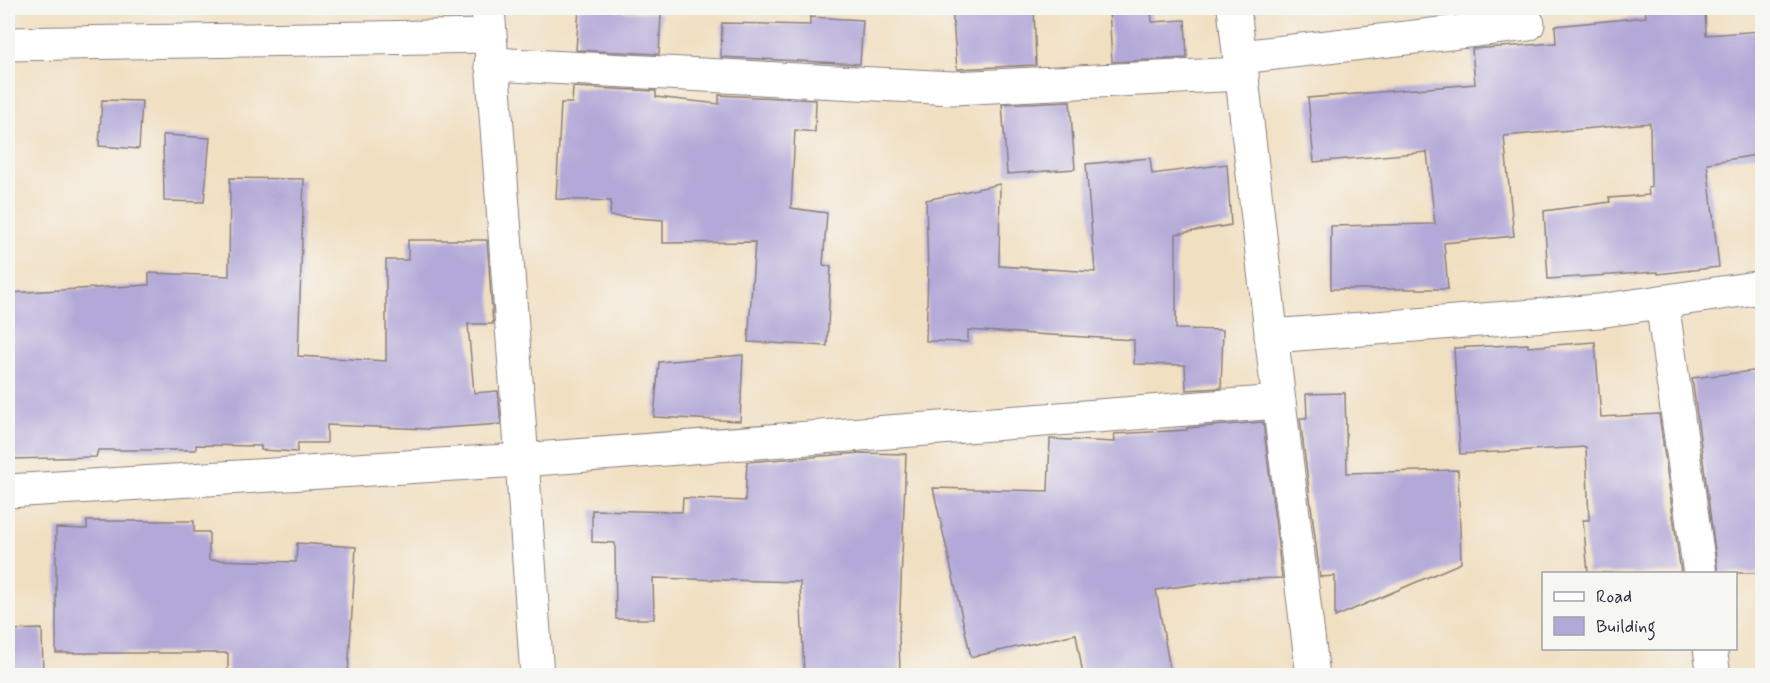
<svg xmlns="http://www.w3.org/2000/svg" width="1770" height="683" font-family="Mynerve,sans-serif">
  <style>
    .building { fill: #b3a9d8 }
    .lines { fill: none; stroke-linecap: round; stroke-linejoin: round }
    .minor-casing { stroke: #8a807e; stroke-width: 35 }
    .minor { stroke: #fff; stroke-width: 33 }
  </style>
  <rect width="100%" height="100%" fill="#f6f6f2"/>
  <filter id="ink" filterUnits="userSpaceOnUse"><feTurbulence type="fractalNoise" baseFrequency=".0167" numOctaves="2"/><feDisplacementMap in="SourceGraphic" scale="12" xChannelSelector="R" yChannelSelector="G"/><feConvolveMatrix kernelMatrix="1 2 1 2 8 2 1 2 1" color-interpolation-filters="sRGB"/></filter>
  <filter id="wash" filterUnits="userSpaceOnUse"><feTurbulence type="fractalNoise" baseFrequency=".008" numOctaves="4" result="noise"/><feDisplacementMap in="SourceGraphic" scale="24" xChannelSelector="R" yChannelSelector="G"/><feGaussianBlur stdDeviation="1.35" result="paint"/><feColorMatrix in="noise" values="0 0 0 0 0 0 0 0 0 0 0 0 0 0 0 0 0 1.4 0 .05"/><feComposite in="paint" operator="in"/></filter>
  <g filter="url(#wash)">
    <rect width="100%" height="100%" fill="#f1dfc1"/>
    <g id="blocks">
      <!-- building -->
      <g class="building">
        <polygon points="579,8 617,8 617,11 661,13 659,54 576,50"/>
        <polygon points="952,8 1034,8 1036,65 957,69"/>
        <polygon points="1109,8 1151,8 1152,22 1185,20 1187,58 1112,62"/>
        <polygon points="1645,8 1705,8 1706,35 1762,31 1762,154 1707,163 1719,267 1658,274 1658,272 1548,279 1544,211 1610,202 1609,198 1649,195 1648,188 1651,187 1650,123 1504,136 1514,236 1444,243 1448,289 1331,289 1331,226 1435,224 1427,152 1314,162 1308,98 1475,84 1472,49 1556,43 1555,26 1646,17"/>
        <polygon points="810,17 863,20 860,64 721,57 722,23 810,25"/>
        <polygon points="573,87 656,91 656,97 719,104 719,95 816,100 815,132 795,130 791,208 827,213 823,265 831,266 827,346 748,342 755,242 663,243 663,220 610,216 611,201 556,199 561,103 572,103"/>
        <polygon points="102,100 142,101 139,149 99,146"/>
        <polygon points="1070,101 1075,169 1007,174 1002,104"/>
        <polygon points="163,135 210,138 204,202 164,201"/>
        <polygon points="1150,158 1152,174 1227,164 1231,225 1176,234 1176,329 1223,330 1221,388 1186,390 1185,365 1134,364 1134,340 968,330 968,342 926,341 928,272 926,200 1000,184 999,266 1095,272 1086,164"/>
        <polygon points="230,178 304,179 298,356 386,361 386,260 408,260 408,240 487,240 493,324 468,324 474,393 498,391 501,424 428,429 327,425 327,443 298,443 297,452 261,450 261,446 196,445 196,450 98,450 96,457 11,459 10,437 8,438 8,293 149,285 149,273 229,276"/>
        <polygon points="1595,342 1601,417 1659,414 1681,573 1588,573 1583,520 1589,520 1586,447 1460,454 1454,348 1528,344 1528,347"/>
        <polygon points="743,355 740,421 654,417 659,362"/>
        <polygon points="1762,370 1762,573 1718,573 1692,378"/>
        <polygon points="1345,393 1347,473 1458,470 1461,563 1335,617 1335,576 1320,577 1300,418 1307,418 1306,394"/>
        <polygon points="1263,422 1282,578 1225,580 1156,590 1171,675 1083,675 1076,634 971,657 933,488 1048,491 1050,439 1115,442 1114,434 1187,430 1187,428"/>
        <polygon points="861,453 906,454 899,635 900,675 804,675 800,582 653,578 654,619 616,619 615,543 592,542 592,510 682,512 683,498 745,501 747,462"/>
        <polygon points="87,521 194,521 194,532 209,532 209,560 296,562 297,543 356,547 348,675 228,675 228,653 56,653 56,528 87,529"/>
        <polygon points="42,629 43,675 8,675 8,630"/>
      </g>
    </g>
  </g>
  <g filter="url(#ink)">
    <use href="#blocks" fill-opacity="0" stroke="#8a807e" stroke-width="1.5"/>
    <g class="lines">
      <!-- minor casing -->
      <g class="minor-casing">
        <g id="minor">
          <polyline points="488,8 522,460 537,676"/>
          <polyline points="1234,8 1279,402 1313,676"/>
          <polyline points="8,44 489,36"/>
          <polyline points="1240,57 1528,24"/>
          <polyline points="491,64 953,88 1242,74"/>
          <polyline points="1662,302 1700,574"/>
          <polyline points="1271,336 1599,311 1762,287"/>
          <polyline points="8,491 522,460 1279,402"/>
          <polyline points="1710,648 1714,676"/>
        </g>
      </g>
      <!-- minor -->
      <use href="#minor" class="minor"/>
    </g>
  </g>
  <!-- margin -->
  <rect width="1770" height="683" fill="none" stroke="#f6f6f2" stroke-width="30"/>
  <!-- legend -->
  <rect x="1542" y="572" width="195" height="78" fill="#f6f6f2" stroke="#a1a1a9" stroke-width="1.5"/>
  <rect x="1554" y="592" width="30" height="9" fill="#ffffff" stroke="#a1a1a9" stroke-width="1.5"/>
  <text x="1596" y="602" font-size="18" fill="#22223b">Road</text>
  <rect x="1554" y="617" width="30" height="18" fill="#b3a9d8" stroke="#a1a1a9" stroke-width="1.5"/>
  <text x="1596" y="632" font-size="18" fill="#22223b">Building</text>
</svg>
